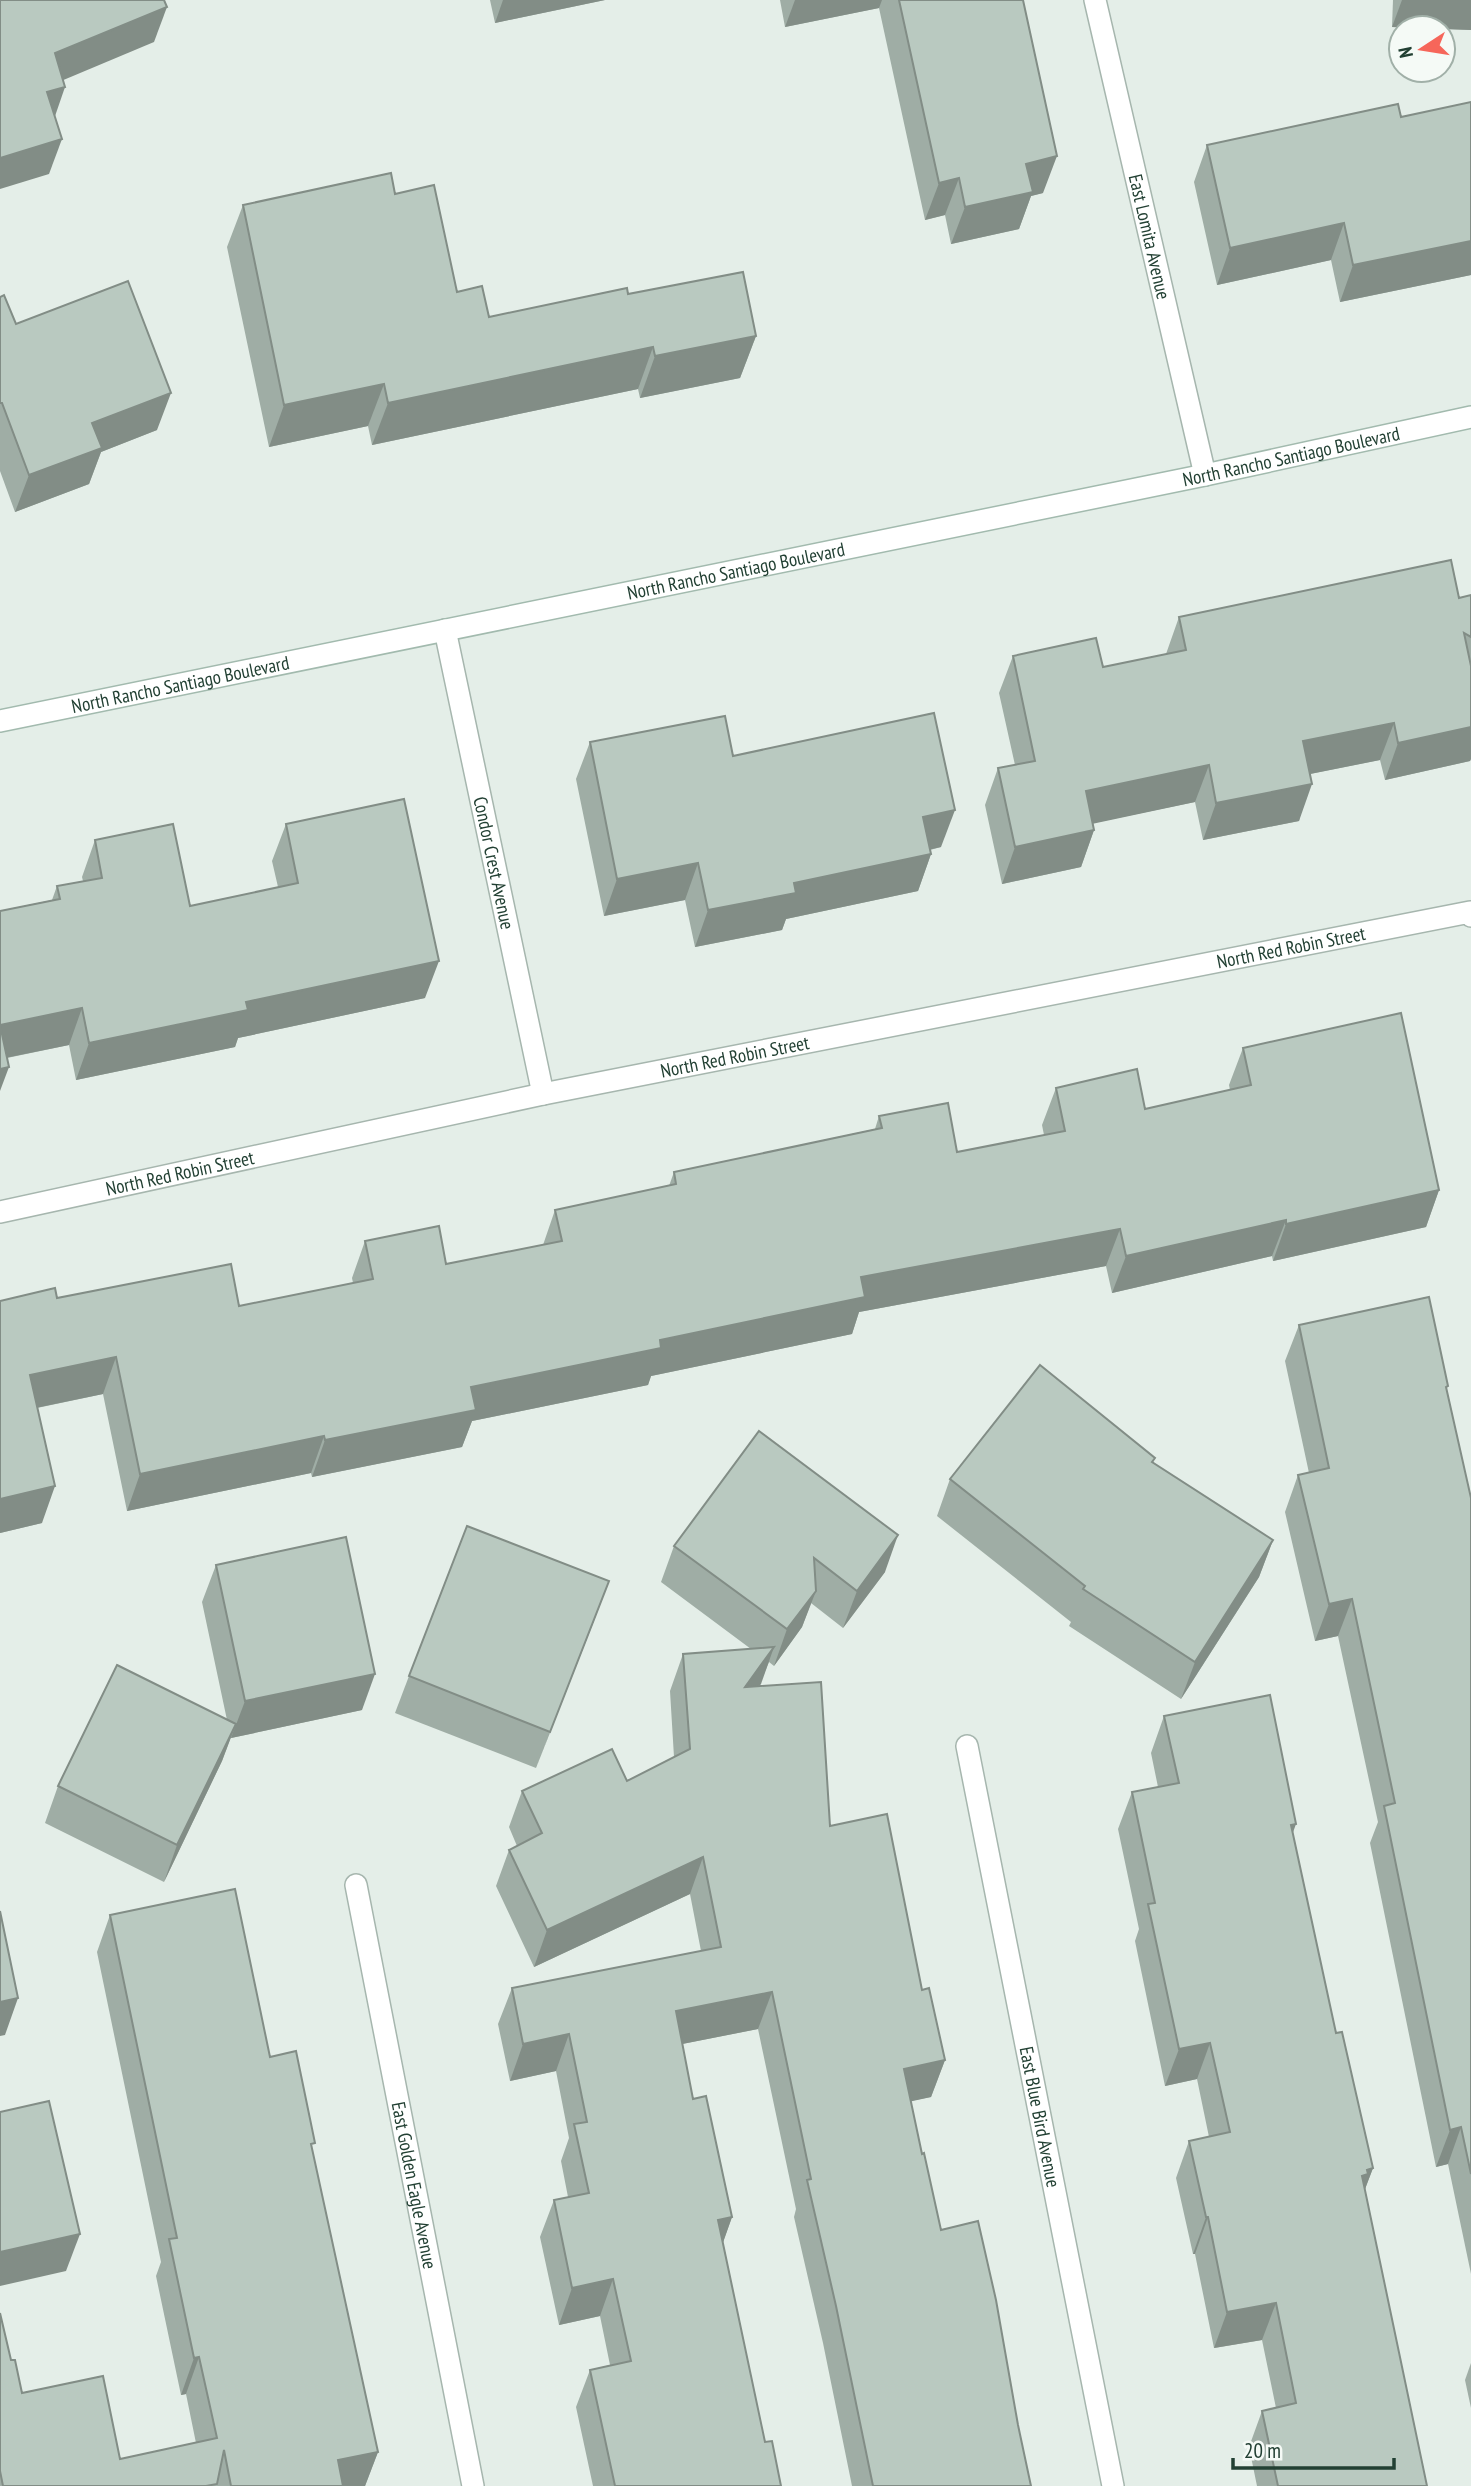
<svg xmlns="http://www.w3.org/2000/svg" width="1471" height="2486" font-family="'PT Sans Narrow',sans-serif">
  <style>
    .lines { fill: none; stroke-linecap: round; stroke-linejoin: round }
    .street-casing { stroke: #a6b6ae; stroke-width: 24 }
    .secondary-casing { stroke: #a2baae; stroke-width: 24 }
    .street { stroke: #fff; stroke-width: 21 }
    .secondary { stroke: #fff; stroke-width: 21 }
    .wall { fill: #9fada5 }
    .shaded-wall { fill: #828d86 }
    .building { fill: #b9c9c0; stroke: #828d86; stroke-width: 2 }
    .labels { text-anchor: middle; stroke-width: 6; stroke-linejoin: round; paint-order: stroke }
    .street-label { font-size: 19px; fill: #224033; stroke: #f5faf6 }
  </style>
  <rect width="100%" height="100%" fill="#e4eee8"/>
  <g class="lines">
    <!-- street casing -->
    <g class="street-casing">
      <g id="street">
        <path id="s1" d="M1095 0 1205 475"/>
        <path id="s2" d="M445 630 543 1094"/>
        <path id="s3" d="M0 1212 543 1094 1470 912 1471 916"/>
        <path id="s4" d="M967 1746 1113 2486"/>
        <path id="s5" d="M356 1885 473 2486"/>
      </g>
    </g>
    <!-- secondary casing -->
    <g class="secondary-casing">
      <g id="secondary">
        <path id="s6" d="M0 721 1205 475 1471 417"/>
      </g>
    </g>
    <!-- street -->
    <use href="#street" class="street"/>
    <!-- secondary -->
    <use href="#secondary" class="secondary"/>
  </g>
  <!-- wall -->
  <g class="wall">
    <polygon points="490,0 605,0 495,23"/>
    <polygon points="780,0 1023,0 1043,193 1031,196 1019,229 951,244 945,215 925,220 879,8 785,27"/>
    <polygon points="1393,0 1471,0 1471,30 1392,27"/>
    <polygon points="1471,102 1471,275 1340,302 1331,260 1217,285 1194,182 1207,145 1401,117"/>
    <polygon points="395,194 457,292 489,317 628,294 756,336 740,378 640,398 638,389 372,445 368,426 269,447 227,247 243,205"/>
    <polygon points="0,297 16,324 157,430 101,452 89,484 15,512 0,471"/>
    <polygon points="1471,595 1471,759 1470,761 1385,780 1380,760 1310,774 1299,821 1203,840 1195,802 1093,823 1094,830 1081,867 1002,884 985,805 998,768 1015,765 999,693 1013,656 1103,667 1166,654 1179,617 1459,598"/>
    <polygon points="590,742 733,756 941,847 930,850 931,854 918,891 786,919 782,930 695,947 685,900 604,916 576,779"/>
    <polygon points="286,824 425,998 238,1038 235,1047 76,1080 69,1045 7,1058 0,911 52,900 57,886 83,881 82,877 95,840 190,906 278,887 272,861"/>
    <polygon points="1243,1048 1439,1190 1426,1227 1273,1261 1272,1256 1112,1293 1106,1266 859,1312 852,1334 651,1376 648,1385 472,1421 462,1447 312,1477 311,1473 127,1511 103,1394 37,1408 42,1523 0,1533 57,1298 239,1306 353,1283 352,1278 365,1241 446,1264 543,1245 555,1210 669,1186 674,1172 875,1129 879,1116 957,1152 1044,1135 1042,1125 1056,1088 1145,1109 1230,1090 1229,1085"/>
    <polygon points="1299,1325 1447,1390 1471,1498 1471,2274 1448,2164 1436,2167 1370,1843 1378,1822 1338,1636 1315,1641 1285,1512 1298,1475 1309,1473 1285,1361"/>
    <polygon points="759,1431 885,1572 843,1628 811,1603 802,1627 774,1666 769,1662 759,1686 830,1826 922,1990 945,2060 931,2097 910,2101 922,2154 941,2230 1018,2425 1031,2486 852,2486 823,2343 794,2217 796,2209 758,2029 682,2044 693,2099 732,2217 723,2242 765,2442 781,2486 593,2486 576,2407 590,2370 610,2365 600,2316 559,2325 540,2237 554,2200 568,2197 561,2161 569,2138 556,2071 510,2081 498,2024 512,1988 701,1951 690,1894 534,1967 496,1886 509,1850 517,1846 509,1827 522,1791 627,1781 674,1757 670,1691 683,1654 751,1649 661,1582 674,1546"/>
    <polygon points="1155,1458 1153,1463 1273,1540 1259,1577 1181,1699 1069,1626 1071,1622 937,1516 950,1479"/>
    <polygon points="216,1565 362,1710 231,1738 231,1737 222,1761 164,1882 45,1823 58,1786 227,1720 202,1602"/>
    <polygon points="595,1618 536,1768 395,1713 409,1676"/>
    <polygon points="1164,1716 1293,1833 1336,2033 1373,2168 1365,2189 1427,2486 1257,2486 1249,2447 1262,2411 1276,2408 1262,2340 1214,2348 1195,2254 1193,2254 1176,2178 1189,2141 1209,2137 1197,2079 1165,2086 1135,1941 1139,1929 1118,1829 1132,1792 1158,1787 1151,1753"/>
    <polygon points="110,1915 270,2057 312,2151 378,2452 365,2486 0,2486 0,2313 11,2360 22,2393 120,2459 196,2443 186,2394 181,2395 156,2276 161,2262 97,1952"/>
    <polygon points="1471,2363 1471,2408 1465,2380"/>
  </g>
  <!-- shaded-wall -->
  <g class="shaded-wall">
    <polygon points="503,0 605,0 495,23"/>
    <polygon points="795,0 882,0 879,8 785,27"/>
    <polygon points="1402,0 1471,0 1471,30 1392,27"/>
    <polygon points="167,7 154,42 42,89 55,53"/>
    <polygon points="65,87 53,122 47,92"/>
    <polygon points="62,139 49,174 0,189 0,158"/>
    <polygon points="1057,156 1043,193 1031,196 1019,229 951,244 965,207 1026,164"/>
    <polygon points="959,178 945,215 925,220 939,183"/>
    <polygon points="1344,223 1331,260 1217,285 1230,248"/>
    <polygon points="1471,241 1471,275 1340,302 1353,265"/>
    <polygon points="756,336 740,378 640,398 655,356"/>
    <polygon points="653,347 638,389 372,445 388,403"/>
    <polygon points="384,384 368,426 269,447 284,405"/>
    <polygon points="171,393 157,430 101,452 89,484 15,512 29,475 92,423"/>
    <polygon points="1394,723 1380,760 1290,778 1303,741"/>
    <polygon points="1471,727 1471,759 1470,761 1385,780 1398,743"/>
    <polygon points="1209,765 1195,802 1073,828 1086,791"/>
    <polygon points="1312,784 1299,821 1203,840 1216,803"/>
    <polygon points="955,810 941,847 910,854 923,817"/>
    <polygon points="1094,830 1081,867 1002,884 1015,847"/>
    <polygon points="931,854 918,891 786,919 782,930 695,947 708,910 794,883"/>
    <polygon points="698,863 685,900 604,916 617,879"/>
    <polygon points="439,961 425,998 238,1038 235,1047 76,1080 89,1043 246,1002"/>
    <polygon points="82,1008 69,1045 0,1059 0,1025"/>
    <polygon points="9,1067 0,1091 0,1069"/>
    <polygon points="1439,1190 1426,1227 1273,1261 1286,1224"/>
    <polygon points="1286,1220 1272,1256 1112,1293 1126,1256"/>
    <polygon points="1120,1229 1106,1266 859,1312 852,1334 651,1376 648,1385 472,1421 462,1447 312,1477 325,1440 471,1387 660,1340 861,1277"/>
    <polygon points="116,1357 103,1394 16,1412 30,1375"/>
    <polygon points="324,1436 311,1473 127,1511 140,1474"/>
    <polygon points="55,1486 42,1523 0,1533 0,1499"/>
    <polygon points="898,1535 885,1572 843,1628 857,1591"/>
    <polygon points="1273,1540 1259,1577 1181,1699 1195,1662"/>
    <polygon points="609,1581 595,1618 536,1768 550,1732"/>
    <polygon points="816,1591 802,1627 774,1666 787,1629"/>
    <polygon points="1352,1599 1338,1636 1315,1641 1329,1604"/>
    <polygon points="774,1647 761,1684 732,1724 745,1687"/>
    <polygon points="375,1674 362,1710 231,1738 245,1701"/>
    <polygon points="236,1724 222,1761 164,1882 177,1845"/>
    <polygon points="1296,1824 1283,1860 1291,1825"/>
    <polygon points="703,1857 690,1894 534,1967 547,1930"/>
    <polygon points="772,1992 758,2029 662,2048 676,2011"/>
    <polygon points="18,1998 5,2035 0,2036 0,2002"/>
    <polygon points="569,2034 556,2071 510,2081 523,2044"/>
    <polygon points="1210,2043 1197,2079 1165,2086 1179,2049"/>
    <polygon points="945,2060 931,2097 890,2106 904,2069"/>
    <polygon points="1461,2127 1448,2164 1436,2167 1450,2130"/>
    <polygon points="1373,2168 1359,2205 1362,2176 1367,2170"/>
    <polygon points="732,2217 719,2254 718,2220"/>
    <polygon points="1206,2217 1208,2217 1195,2254 1193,2254"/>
    <polygon points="80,2234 66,2271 0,2286 0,2252"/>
    <polygon points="613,2279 600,2316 559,2325 572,2288"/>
    <polygon points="1276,2303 1262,2340 1214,2348 1227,2312"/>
    <polygon points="199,2357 186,2394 181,2395 194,2358"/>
    <polygon points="378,2452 365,2486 329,2486 338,2460"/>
  </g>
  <!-- building -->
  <g class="building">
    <polygon points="0,0 164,0 167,7 55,53 65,87 47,92 62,139 0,158"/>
    <polygon points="899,0 1023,0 1057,156 1026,164 1033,192 965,207 959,178 939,183"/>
    <polygon points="1471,102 1471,241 1353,265 1344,223 1230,248 1207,145 1398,104 1401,117"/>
    <polygon points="391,173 395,194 434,185 457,292 482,286 489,317 627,288 628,294 743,272 756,336 655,356 653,347 388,403 384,384 284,405 243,205"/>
    <polygon points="128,281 171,393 92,423 102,448 29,475 2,403 0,403 0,297 4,295 16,324"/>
    <polygon points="1451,560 1459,598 1471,595 1471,637 1464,633 1471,666 1471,727 1398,743 1394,723 1303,741 1312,784 1216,803 1209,765 1086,791 1094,830 1015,847 998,768 1035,761 1013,656 1096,638 1103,667 1186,650 1179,617"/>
    <polygon points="934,713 955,810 923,817 931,854 794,883 796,893 708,910 698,863 617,879 590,742 725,716 733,756"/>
    <polygon points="404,799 439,961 246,1002 248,1010 89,1043 82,1008 0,1025 9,1067 0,1069 0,911 60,899 57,886 102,878 95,840 173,824 190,906 298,883 286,824"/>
    <polygon points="1401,1013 1439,1190 1286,1224 1286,1220 1126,1256 1120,1229 861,1277 865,1297 660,1340 661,1348 471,1387 476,1410 325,1440 324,1436 140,1474 116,1357 30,1375 55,1486 0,1499 0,1301 55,1288 57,1298 231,1264 239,1306 373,1279 365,1241 439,1226 446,1264 562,1241 555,1210 676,1184 674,1172 882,1128 879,1116 948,1103 957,1152 1065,1131 1056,1088 1137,1069 1145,1109 1251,1085 1243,1048"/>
    <polygon points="1429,1297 1448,1386 1446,1387 1471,1498 1471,2174 1461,2127 1450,2130 1384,1806 1395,1803 1352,1599 1329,1604 1298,1475 1329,1468 1299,1325"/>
    <polygon points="1040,1365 1155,1458 1152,1462 1273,1540 1195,1662 1083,1589 1085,1586 950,1479"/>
    <polygon points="759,1431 898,1535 857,1591 814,1558 816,1591 787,1629 674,1546"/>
    <polygon points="467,1526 609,1581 550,1732 409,1676"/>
    <polygon points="346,1537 375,1674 245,1701 216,1565"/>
    <polygon points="774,1647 745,1687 821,1682 830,1826 887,1814 922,1990 929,1988 945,2060 904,2069 922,2154 924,2153 941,2230 978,2221 996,2300 1018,2425 1031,2486 873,2486 836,2306 807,2180 811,2179 772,1992 676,2011 693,2099 706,2096 732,2217 718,2220 765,2442 772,2441 781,2486 615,2486 590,2370 631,2361 613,2279 572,2288 554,2200 589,2193 574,2124 587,2122 569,2034 523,2044 512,1988 721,1947 703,1857 547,1930 509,1850 542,1833 522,1791 612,1749 627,1781 690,1749 683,1654"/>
    <polygon points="117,1665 236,1724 177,1845 58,1786"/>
    <polygon points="1270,1695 1296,1824 1291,1825 1336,2033 1342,2032 1373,2168 1367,2170 1368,2174 1362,2176 1427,2486 1278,2486 1262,2411 1296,2403 1276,2303 1227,2312 1208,2217 1206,2217 1189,2141 1230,2132 1210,2043 1179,2049 1148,1904 1155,1903 1132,1792 1179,1783 1164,1716"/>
    <polygon points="235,1889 270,2057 296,2051 315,2143 311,2144 378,2452 338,2460 343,2486 231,2486 224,2450 217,2484 206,2486 3,2486 0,2471 0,2313 11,2360 15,2360 22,2393 103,2376 120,2459 217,2438 199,2357 194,2358 169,2239 177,2238 110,1915"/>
    <polygon points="0,1911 18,1998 0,2002"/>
    <polygon points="49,2101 80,2234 0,2252 0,2112"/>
  </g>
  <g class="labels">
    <!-- street labels -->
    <g class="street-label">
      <text dy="7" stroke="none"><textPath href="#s1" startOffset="243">East Lomita Avenue</textPath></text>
      <text dy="7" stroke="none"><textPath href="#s6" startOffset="1318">North Rancho Santiago Boulevard</textPath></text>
      <text dy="7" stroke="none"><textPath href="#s6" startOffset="751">North Rancho Santiago Boulevard</textPath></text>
      <text dy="7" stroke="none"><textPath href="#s6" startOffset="184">North Rancho Santiago Boulevard</textPath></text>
      <text dy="7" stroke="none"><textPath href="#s2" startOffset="238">Condor Crest Avenue</textPath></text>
      <text dy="7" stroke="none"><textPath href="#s3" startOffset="1318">North Red Robin Street</textPath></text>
      <text dy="7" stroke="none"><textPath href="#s3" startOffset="751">North Red Robin Street</textPath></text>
      <text dy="7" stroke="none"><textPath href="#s3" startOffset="184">North Red Robin Street</textPath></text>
      <text dy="7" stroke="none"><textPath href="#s4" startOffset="378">East Blue Bird Avenue</textPath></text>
      <text dy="7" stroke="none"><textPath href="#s5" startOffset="306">East Golden Eagle Avenue</textPath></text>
    </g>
  </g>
  <!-- north arrow -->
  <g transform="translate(1422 49) rotate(258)"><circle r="33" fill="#f5faf6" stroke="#a1b0a8" stroke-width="2"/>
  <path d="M0-5L12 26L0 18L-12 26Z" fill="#f6665a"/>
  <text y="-10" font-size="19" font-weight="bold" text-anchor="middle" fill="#224033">N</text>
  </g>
  <!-- scale -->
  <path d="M1233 2458v10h161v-10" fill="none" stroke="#224033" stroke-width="3.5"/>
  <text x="1244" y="2458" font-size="21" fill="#224033" stroke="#f5faf6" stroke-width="5" paint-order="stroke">20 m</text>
</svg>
